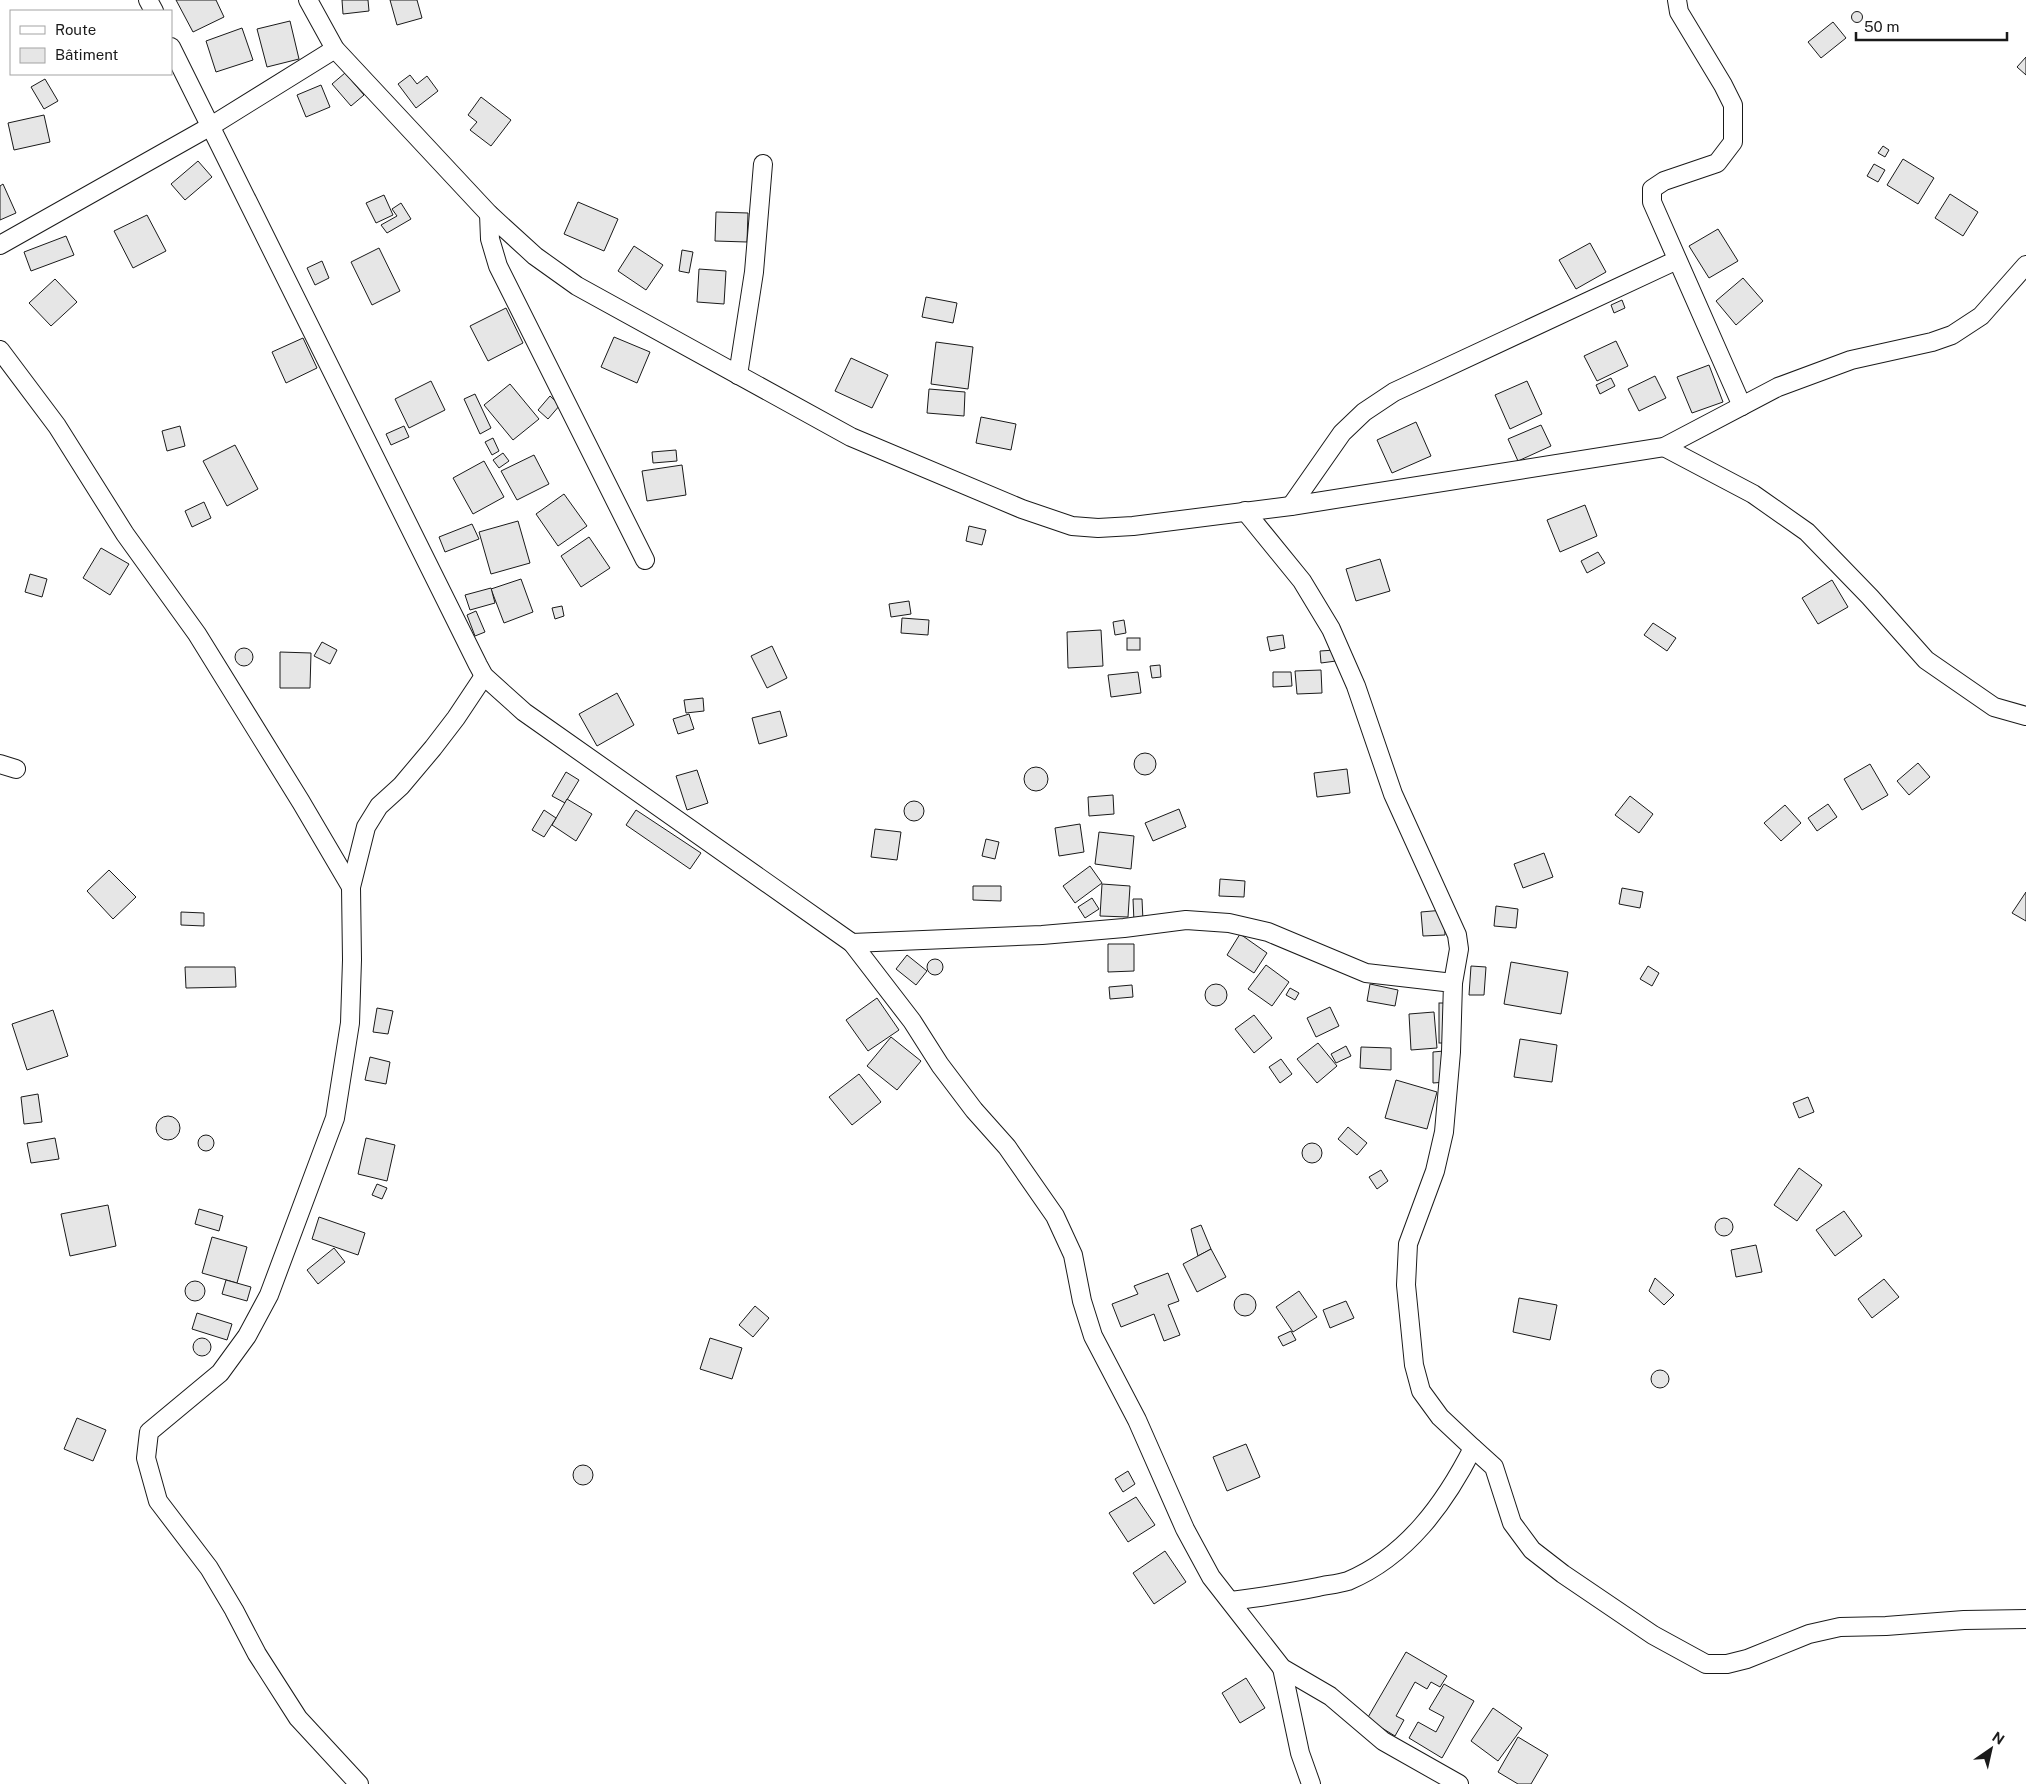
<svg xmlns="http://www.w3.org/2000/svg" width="2026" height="1784" font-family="'Public Sans',sans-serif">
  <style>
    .building { fill: #e6e6e6; stroke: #1a1a1a }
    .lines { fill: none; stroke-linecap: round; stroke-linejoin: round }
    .street-casing { stroke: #1a1a1a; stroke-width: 20 }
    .street { stroke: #fff; stroke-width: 18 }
  </style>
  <rect width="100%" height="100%" fill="#fff"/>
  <!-- building -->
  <g class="building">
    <polygon points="176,0 216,0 224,17 193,32"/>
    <polygon points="342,0 368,0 369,11 343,14"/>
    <polygon points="390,0 417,0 422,18 397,25"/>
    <circle cx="1857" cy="17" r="5.5"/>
    <polygon points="290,21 299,59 267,67 257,29"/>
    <polygon points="1833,22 1846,38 1821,58 1808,42"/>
    <polygon points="242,28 253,60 216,72 206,41"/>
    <polygon points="2026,57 2026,75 2017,67"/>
    <polygon points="345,73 364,95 351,106 332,84"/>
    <polygon points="410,75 417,84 427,76 438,91 416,108 398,84"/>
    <polygon points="45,79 58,101 44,109 31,87"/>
    <polygon points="321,85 330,107 306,117 297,95"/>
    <polygon points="481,97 511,120 491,146 470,130 477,122 468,115"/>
    <polygon points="44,115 50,142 14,150 8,123"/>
    <polygon points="1883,146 1889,150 1885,157 1878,153"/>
    <polygon points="1903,159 1934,178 1918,204 1887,185"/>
    <polygon points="198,161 212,177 185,200 171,184"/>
    <polygon points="1874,164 1885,170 1878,182 1867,176"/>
    <polygon points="3,184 16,213 0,220 0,186"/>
    <polygon points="1950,194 1978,212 1963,236 1935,218"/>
    <polygon points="384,195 393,215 376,223 366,203"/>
    <polygon points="578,202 618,219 604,251 564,234"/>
    <polygon points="401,203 411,219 387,233 381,225 397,216 392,209"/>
    <polygon points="716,212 748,213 747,242 715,241"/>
    <polygon points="147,215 166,251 133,268 114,231"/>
    <polygon points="1718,229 1738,261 1709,278 1689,246"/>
    <polygon points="66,236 74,255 31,271 24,252"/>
    <polygon points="1590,243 1606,272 1576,289 1559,260"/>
    <polygon points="634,246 663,265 646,290 618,271"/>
    <polygon points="379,248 400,291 372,305 351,262"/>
    <polygon points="682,250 693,252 689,273 679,271"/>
    <polygon points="322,261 329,278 315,285 307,268"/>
    <polygon points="699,269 726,271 724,304 697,302"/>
    <polygon points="1743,278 1763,301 1736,325 1716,301"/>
    <polygon points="55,279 77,302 51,326 29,303"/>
    <polygon points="926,297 957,303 953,323 922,317"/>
    <polygon points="1622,300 1625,308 1614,313 1611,305"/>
    <polygon points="506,308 523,343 488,361 470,326"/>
    <polygon points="614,337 650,352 637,383 601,367"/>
    <polygon points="303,338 317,368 286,383 272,352"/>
    <polygon points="1616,341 1628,366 1597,381 1584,356"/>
    <polygon points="936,342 973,347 968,389 931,384"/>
    <polygon points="851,358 888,375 872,408 835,391"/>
    <polygon points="1709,365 1723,402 1692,413 1677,377"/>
    <polygon points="1655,376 1666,398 1639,411 1628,389"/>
    <polygon points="1611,378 1615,386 1600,394 1596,385"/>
    <polygon points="431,381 445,410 409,428 395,399"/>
    <polygon points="1527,381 1542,414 1510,429 1495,395"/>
    <polygon points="510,384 539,419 513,440 484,405"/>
    <polygon points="929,389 965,392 964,416 927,413"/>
    <polygon points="475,394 491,428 480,434 464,399"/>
    <polygon points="550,396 560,405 548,419 538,410"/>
    <polygon points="981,417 1016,424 1011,450 976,443"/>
    <polygon points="1416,422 1431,456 1392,473 1377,440"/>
    <polygon points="1541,425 1551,446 1518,461 1508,439"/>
    <polygon points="180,426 185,446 167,451 162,431"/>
    <polygon points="404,426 409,437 391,445 386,434"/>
    <polygon points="493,438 499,451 492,455 485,442"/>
    <polygon points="235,445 258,489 227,506 203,461"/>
    <polygon points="676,450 677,461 653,463 652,452"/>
    <polygon points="503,453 509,461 499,468 493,460"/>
    <polygon points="534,455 549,484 517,500 501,471"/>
    <polygon points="484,461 504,497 473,514 453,478"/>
    <polygon points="682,465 686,495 647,501 642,471"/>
    <polygon points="564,494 587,526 558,546 536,514"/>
    <polygon points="204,502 211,518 192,527 185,511"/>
    <polygon points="1585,505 1597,536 1560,552 1547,520"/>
    <polygon points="518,521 530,563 491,574 479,532"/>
    <polygon points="472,524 479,539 445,552 439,537"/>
    <polygon points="969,526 986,530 982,545 966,541"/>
    <polygon points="589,537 610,568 581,587 561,556"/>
    <polygon points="101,548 129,564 110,595 83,578"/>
    <polygon points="1598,552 1605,563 1587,573 1581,561"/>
    <polygon points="1380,559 1390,591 1356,601 1346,569"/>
    <polygon points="30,574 47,579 42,597 25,592"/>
    <polygon points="521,579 533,612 504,623 491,589"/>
    <polygon points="1832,580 1848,607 1818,624 1802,598"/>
    <polygon points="491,588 495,603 470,610 465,595"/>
    <polygon points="909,601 911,614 891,617 889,604"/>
    <polygon points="562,606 564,616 555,619 552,608"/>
    <polygon points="476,611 485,632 475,636 467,615"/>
    <polygon points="902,618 929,620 928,635 901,633"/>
    <polygon points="1124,620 1126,633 1115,635 1113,622"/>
    <polygon points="1653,623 1676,638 1667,651 1644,635"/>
    <polygon points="1101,630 1103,666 1068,668 1067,632"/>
    <polygon points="1283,635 1285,648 1270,651 1267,637"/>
    <rect x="1127" y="638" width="13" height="12"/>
    <polygon points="322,642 337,650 330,664 314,656"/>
    <polygon points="772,646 787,678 767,688 751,656"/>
    <circle cx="244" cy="657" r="9"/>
    <polygon points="1335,650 1336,661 1321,663 1320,651"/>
    <polygon points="280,652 311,653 310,688 280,688"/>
    <polygon points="1160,665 1161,677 1152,678 1150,666"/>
    <polygon points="1321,670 1322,693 1297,694 1295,671"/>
    <polygon points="1138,672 1141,693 1111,697 1108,675"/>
    <polygon points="1273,672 1291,672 1292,686 1273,687"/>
    <polygon points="617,693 634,725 597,746 579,714"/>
    <polygon points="703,698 704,711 686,713 684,700"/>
    <polygon points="780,711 787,736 759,744 752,718"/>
    <polygon points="689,714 694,729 678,734 673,719"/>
    <circle cx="1145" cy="764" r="11"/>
    <polygon points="1918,763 1930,777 1909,795 1897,781"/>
    <polygon points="1870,764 1888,795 1862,810 1844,779"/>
    <circle cx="1036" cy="779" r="12"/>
    <polygon points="1347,769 1350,793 1317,797 1314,773"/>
    <polygon points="697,770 708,803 687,810 676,776"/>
    <polygon points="566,772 579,780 565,803 552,796"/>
    <polygon points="1113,795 1114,814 1089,816 1088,797"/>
    <polygon points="1630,796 1653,814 1639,833 1615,815"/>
    <polygon points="567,799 592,814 576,841 552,825"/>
    <circle cx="914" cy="811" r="10"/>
    <polygon points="1828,804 1837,817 1817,831 1808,818"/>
    <polygon points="1785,805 1801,823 1781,841 1764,823"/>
    <polygon points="1179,809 1186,827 1153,841 1145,823"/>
    <polygon points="544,810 556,818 544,837 532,830"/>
    <polygon points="636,810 701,853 690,869 626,825"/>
    <polygon points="1080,824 1084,852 1059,856 1055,828"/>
    <polygon points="875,829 901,832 897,860 871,857"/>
    <polygon points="1099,832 1134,836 1131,869 1095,864"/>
    <polygon points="986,839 999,842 995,859 982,856"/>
    <polygon points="1544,853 1553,877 1523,888 1514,864"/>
    <polygon points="1090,866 1102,883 1075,903 1063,886"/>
    <polygon points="109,870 136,897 113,919 87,891"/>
    <polygon points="1220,879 1245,881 1244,897 1219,896"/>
    <polygon points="1102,884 1130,886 1128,917 1100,916"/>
    <polygon points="973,886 1001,886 1001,901 973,900"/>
    <polygon points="1622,888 1643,892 1640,908 1619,904"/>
    <polygon points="2026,892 2026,921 2012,913"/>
    <polygon points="1092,898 1099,909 1085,918 1078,907"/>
    <polygon points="1133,899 1142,899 1143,921 1134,922"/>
    <polygon points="1496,906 1518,909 1516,928 1494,926"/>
    <polygon points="1444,910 1445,935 1423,936 1421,912"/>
    <polygon points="181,912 204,913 204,926 181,925"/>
    <polygon points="1240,934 1267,953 1254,973 1227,955"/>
    <polygon points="1108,944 1134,944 1134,971 1108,972"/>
    <polygon points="907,955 927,971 916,985 896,969"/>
    <circle cx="935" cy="967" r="8"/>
    <polygon points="1511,962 1568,972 1561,1014 1504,1004"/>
    <polygon points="1266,965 1289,982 1272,1006 1248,989"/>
    <polygon points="1471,966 1486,967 1484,995 1469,995"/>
    <polygon points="1648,966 1659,973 1652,986 1640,979"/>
    <polygon points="185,967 235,967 236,987 186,988"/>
    <circle cx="1216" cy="995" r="11"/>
    <polygon points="1370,984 1398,990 1395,1006 1367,1001"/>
    <polygon points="1132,985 1133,997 1110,999 1109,987"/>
    <polygon points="1290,988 1299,993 1295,1000 1286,995"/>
    <polygon points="877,998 899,1030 868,1051 846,1020"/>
    <rect x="1439" y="1003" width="11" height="40"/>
    <polygon points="1330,1007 1339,1026 1316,1037 1307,1018"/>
    <polygon points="377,1008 393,1011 388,1034 373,1032"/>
    <polygon points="53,1010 68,1056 27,1070 12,1024"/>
    <polygon points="1434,1012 1437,1048 1411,1050 1409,1014"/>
    <polygon points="1254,1015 1272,1038 1254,1053 1235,1029"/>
    <polygon points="891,1037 921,1061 897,1090 867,1066"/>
    <polygon points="1520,1039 1557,1045 1552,1082 1514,1077"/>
    <polygon points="1318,1043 1337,1066 1317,1083 1297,1059"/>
    <polygon points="1346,1046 1351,1056 1336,1063 1331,1054"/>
    <polygon points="1361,1047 1391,1048 1391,1070 1360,1068"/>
    <polygon points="1444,1051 1446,1082 1433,1083 1433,1052"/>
    <polygon points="370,1057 390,1062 386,1084 365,1080"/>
    <polygon points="1281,1059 1292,1074 1280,1083 1269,1067"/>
    <polygon points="859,1074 881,1102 852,1125 829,1097"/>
    <polygon points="1396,1080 1437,1092 1427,1129 1385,1118"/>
    <polygon points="38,1094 42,1122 24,1124 21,1097"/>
    <polygon points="1808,1097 1814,1112 1799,1118 1793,1103"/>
    <circle cx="168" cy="1128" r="12"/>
    <polygon points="1348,1127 1367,1143 1357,1155 1338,1139"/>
    <circle cx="206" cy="1143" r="8"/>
    <polygon points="55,1138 59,1159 31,1163 27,1143"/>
    <polygon points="366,1138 395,1145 387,1181 358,1174"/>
    <circle cx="1312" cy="1153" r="10"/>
    <polygon points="1799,1168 1822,1185 1797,1221 1774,1205"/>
    <polygon points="1381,1170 1388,1181 1377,1189 1369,1177"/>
    <polygon points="377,1184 387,1188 382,1199 372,1195"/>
    <polygon points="108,1205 116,1246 70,1256 61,1214"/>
    <polygon points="199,1209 223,1216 219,1231 195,1224"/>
    <polygon points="1844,1211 1862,1236 1835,1256 1816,1230"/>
    <polygon points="319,1217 365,1233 358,1255 312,1239"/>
    <circle cx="1724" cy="1227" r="9"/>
    <polygon points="1201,1225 1211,1249 1198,1256 1191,1229"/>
    <polygon points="212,1237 247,1247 237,1283 202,1273"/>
    <polygon points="1756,1245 1762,1272 1736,1277 1731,1250"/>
    <polygon points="334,1248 345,1262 318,1284 307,1270"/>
    <polygon points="1211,1249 1226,1277 1197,1292 1183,1264"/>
    <polygon points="1168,1273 1179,1301 1168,1305 1180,1335 1164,1341 1154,1314 1121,1327 1112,1304 1138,1294 1134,1286"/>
    <polygon points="1655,1278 1674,1295 1664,1305 1649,1291"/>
    <polygon points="1884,1279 1899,1297 1872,1318 1858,1299"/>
    <polygon points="226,1280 251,1287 247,1301 222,1294"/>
    <circle cx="195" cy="1291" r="10"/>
    <polygon points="1299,1291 1317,1317 1293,1332 1276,1307"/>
    <circle cx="1245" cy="1305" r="11"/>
    <polygon points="1519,1298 1557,1305 1550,1340 1513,1332"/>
    <polygon points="1346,1301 1354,1318 1330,1328 1323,1310"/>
    <polygon points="755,1306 769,1318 753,1337 739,1325"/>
    <polygon points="197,1313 232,1324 227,1340 192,1329"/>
    <polygon points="1291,1331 1296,1340 1283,1346 1278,1337"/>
    <polygon points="710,1338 742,1348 732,1379 700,1369"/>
    <circle cx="202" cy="1347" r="9"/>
    <circle cx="1660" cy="1379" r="9"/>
    <polygon points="77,1418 106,1430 93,1461 64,1449"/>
    <polygon points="1246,1444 1260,1477 1227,1491 1213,1457"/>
    <circle cx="583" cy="1475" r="10"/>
    <polygon points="1128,1471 1135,1484 1123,1492 1115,1479"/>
    <polygon points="1136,1497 1155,1525 1128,1542 1109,1513"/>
    <polygon points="1165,1551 1186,1582 1154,1604 1133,1573"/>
    <polygon points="1406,1652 1447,1676 1440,1687 1431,1682 1427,1689 1415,1682 1396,1716 1404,1720 1395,1736 1367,1719"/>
    <polygon points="1246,1678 1265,1708 1240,1723 1222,1693"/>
    <polygon points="1444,1684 1474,1701 1442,1758 1409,1738 1418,1722 1436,1732 1444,1717 1429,1709"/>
    <polygon points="1493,1708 1522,1728 1498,1761 1471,1741"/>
    <polygon points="1518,1737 1548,1755 1531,1784 1518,1784 1498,1772"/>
  </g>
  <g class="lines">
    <!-- street casing -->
    <g class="street-casing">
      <g id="street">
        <polyline points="148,0 154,11"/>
        <polyline points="308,0 335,49 489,214 535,256 577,286 851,437 1022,509 1072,526 1098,528 1133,526 1291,506 1664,447 1778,387 1851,360 1932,342 1952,335 1981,316 2026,265"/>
        <polyline points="1677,0 1679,12 1723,85 1733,105 1733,142 1717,163 1664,181 1652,189 1652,202 1742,406"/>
        <path d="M171 47 478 665 484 676 524 712 852 943 1042 935 1124 928 1186 920 1229 923 1268 932 1366 973 1453 983 1451 1052 1444 1132 1435 1171 1408 1244 1406 1285 1414 1365 1421 1391 1440 1417 1473 1448C1445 1503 1407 1556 1348 1581 1338 1584 1327 1585 1318 1587 1289 1593 1260 1597 1231 1601"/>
        <polyline points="489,214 490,239 498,266 645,560"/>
        <polyline points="0,245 211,126 335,49"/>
        <polyline points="0,350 57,426 125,534 197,634 301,802 351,887"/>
        <polyline points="738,375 754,272 763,164"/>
        <polyline points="1664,447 1753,494 1807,532 1870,597 1926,660 1994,707 2026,716"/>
        <polyline points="1291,506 1342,433 1364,412 1394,392 1677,260"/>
        <polyline points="1245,511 1302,581 1331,629 1356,686 1393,794 1457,935 1459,949 1453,983"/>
        <polyline points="0,764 16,769"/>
        <polyline points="852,943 912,1021 940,1065 974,1110 1007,1147 1055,1216 1073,1255 1082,1301 1093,1336 1137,1420 1185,1529 1211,1577 1282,1668 1330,1696 1383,1741 1459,1784"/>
        <polyline points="1473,1448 1494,1467 1512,1523 1532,1550 1563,1574 1653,1635 1706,1664 1727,1664 1747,1659 1809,1634 1840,1627 1886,1626 1964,1620 2026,1619"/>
        <polyline points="1282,1668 1300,1753 1311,1784"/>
        <polyline points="359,1784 298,1718 257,1654 234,1610 209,1568 158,1501 146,1458 149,1432 220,1373 247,1336 269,1295 335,1118 350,1023 352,960 351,887 366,827 379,806 401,786 433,748 456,718 484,676"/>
      </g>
    </g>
    <!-- street -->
    <use href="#street" class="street"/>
  </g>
  <!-- legend -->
  <rect x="10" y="10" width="162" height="65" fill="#ffffff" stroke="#a3a3a3"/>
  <rect x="20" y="26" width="25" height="8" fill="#ffffff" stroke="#a3a3a3"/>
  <text x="55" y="35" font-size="15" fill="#1a1a1a">Route</text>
  <rect x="20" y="48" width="25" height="15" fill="#e6e6e6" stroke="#a3a3a3"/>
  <text x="55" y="60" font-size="15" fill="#1a1a1a">Bâtiment</text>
  <!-- north arrow -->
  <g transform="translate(1991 1749) rotate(34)" stroke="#ffffff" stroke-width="4" paint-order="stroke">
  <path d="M0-4L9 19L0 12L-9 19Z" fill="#1a1a1a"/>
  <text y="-8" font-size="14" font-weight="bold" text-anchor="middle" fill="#1a1a1a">N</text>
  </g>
  <!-- scale -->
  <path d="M1856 32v8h151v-8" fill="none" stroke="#1a1a1a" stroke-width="2.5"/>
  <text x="1864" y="32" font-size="15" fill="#1a1a1a" stroke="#ffffff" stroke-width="4" paint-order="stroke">50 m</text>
</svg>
